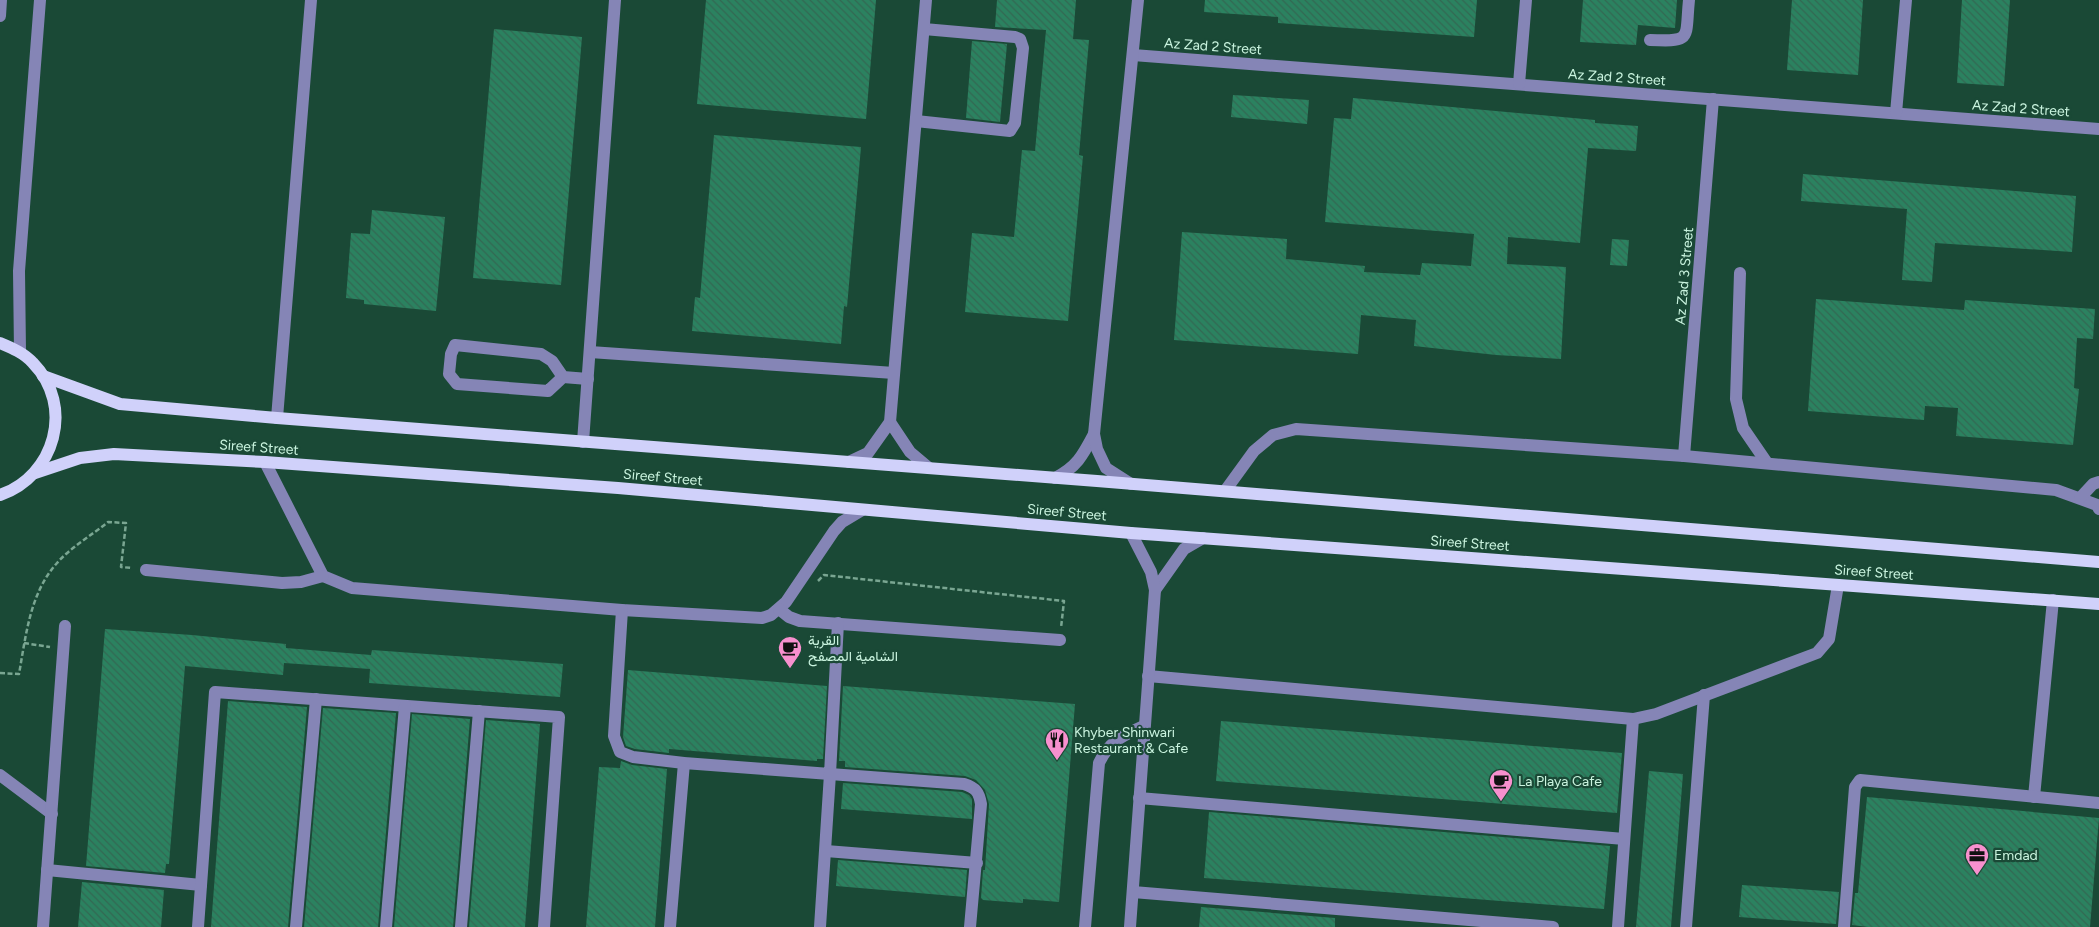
<svg xmlns="http://www.w3.org/2000/svg" width="2099" height="927" font-family="Figtree,Vazirmatn,sans-serif">
  <style>
    .building { fill: url(#building-back-hatch) }
    .lines { fill: none; stroke-linecap: round; stroke-linejoin: round }
    .path { stroke: #7aa692; stroke-width: 2.5; stroke-dasharray: 5 2.5; stroke-linecap: butt }
    .minor { stroke: #8585b6; stroke-width: 12 }
    .major { stroke: #d0d1fa; stroke-width: 12 }
    .labels { text-anchor: middle; stroke-width: 4.5; stroke-linejoin: round; paint-order: stroke }
    .street-label { font-size: 14px; fill: #caf4df; stroke: #1a4936 }
    .poi-label { font-size: 14px; fill: #caf4df; stroke: #1a4936; text-anchor: start }
  </style>
  <defs>
    <pattern id="building-back-hatch" width="6" height="6" patternUnits="userSpaceOnUse" patternTransform="scale(1.25)"><rect width="6" height="6" fill="#2b8260"/><path d="M-1 5l2 2M0 0l6 6M5-1l2 2" fill="none" stroke="#336853"/></pattern>
  </defs>
  <rect width="100%" height="100%" fill="#1a4936"/>
  <!-- building -->
  <g class="building">
    <polygon points="706,0 876,0 866,119 697,104"/>
    <polygon points="997,0 1076,0 1073,39 1089,40 1079,155 1083,156 1068,321 965,312 972,233 1014,237 1022,150 1035,151 1046,30 995,27"/>
    <polygon points="1205,0 1477,0 1474,37 1278,23 1278,17 1204,12"/>
    <polygon points="1583,0 1677,0 1675,28 1638,25 1636,45 1580,42"/>
    <polygon points="1792,0 1863,0 1858,75 1787,70"/>
    <polygon points="1962,0 2010,0 2004,86 1957,83"/>
    <polygon points="494,29 582,37 561,285 473,278"/>
    <polygon points="972,41 1007,44 1000,122 966,118"/>
    <polygon points="1233,95 1309,100 1307,124 1231,117"/>
    <polygon points="1353,98 1595,120 1595,123 1638,126 1636,151 1588,148 1580,243 1508,237 1507,264 1566,267 1561,359 1496,355 1414,346 1416,320 1361,315 1358,354 1174,340 1182,232 1287,239 1286,259 1365,266 1364,272 1420,275 1422,263 1471,266 1474,234 1325,222 1334,118 1351,119"/>
    <polygon points="714,135 861,147 847,307 844,306 841,344 692,331 695,297 700,298"/>
    <polygon points="1803,174 2076,196 2072,252 1935,243 1932,282 1902,280 1907,209 1801,201"/>
    <polygon points="372,210 445,217 436,311 364,304 364,300 346,298 351,233 370,234"/>
    <polygon points="1612,239 1629,240 1627,266 1610,265"/>
    <polygon points="1816,299 1964,310 1965,300 2095,309 2093,339 2077,338 2074,388 2079,389 2073,445 1956,436 1958,408 1925,406 1924,420 1808,411"/>
    <polygon points="105,629 192,635 286,644 286,648 371,655 372,650 563,664 560,697 369,683 370,669 284,663 283,675 185,666 169,864 166,864 165,873 86,866"/>
    <polygon points="628,670 827,686 823,759 817,759 817,761 669,749 669,753 635,749 626,746 623,737"/>
    <polygon points="843,686 1075,704 1059,902 1023,899 1023,903 983,900 981,898 983,870 985,870 989,804 985,790 976,780 965,776 845,767 845,761 839,761"/>
    <polygon points="228,701 307,707 288,927 211,927"/>
    <polygon points="323,708 396,713 378,927 304,927"/>
    <polygon points="412,714 470,719 453,927 394,927"/>
    <polygon points="486,720 540,724 525,927 469,927"/>
    <polygon points="1221,721 1622,753 1617,813 1216,781"/>
    <polygon points="621,761 632,765 667,769 655,927 586,927 599,767 620,768"/>
    <polygon points="1649,771 1683,774 1671,927 1636,927"/>
    <polygon points="843,783 962,792 969,795 972,799 972,819 841,809"/>
    <polygon points="1867,797 2099,818 2090,927 1868,927 1852,925 1855,893 1858,893"/>
    <polygon points="1209,812 1610,846 1604,909 1204,878"/>
    <polygon points="838,860 967,870 965,897 836,886"/>
    <polygon points="82,882 164,890 161,927 78,927"/>
    <polygon points="1742,885 1839,892 1836,924 1739,917"/>
    <polygon points="1201,907 1335,918 1335,927 1199,927"/>
  </g>
  <g class="lines">
    <!-- path -->
    <g class="path">
      <polyline points="818,581 824,575 1064,601 1061,628"/>
      <polyline points="24,643 50,647"/>
      <path d="M0 673 19 674C26 635 30 593 57 563 71 547 92 535 108 522L126 523 121 567 132 568"/>
    </g>
    <!-- minor -->
    <g class="minor">
      <polyline points="0,16 1,0"/>
      <path d="M1650 40C1693 42 1685 39 1689 0"/>
      <polyline points="1133,55 2099,129"/>
      <polyline points="1519,84 1526,0"/>
      <polyline points="1896,113 1906,0"/>
      <polyline points="916,121 1010,131 1015,123 1023,48 1020,39 1015,37 924,29"/>
      <polyline points="1740,273 1736,399 1743,428 1767,463"/>
      <polyline points="20,352 19,271 40,0"/>
      <polyline points="590,352 894,373"/>
      <polyline points="563,377 552,361 541,354 455,345 451,354 449,374 457,384 548,391 563,377 588,379"/>
      <polyline points="277,418 311,0"/>
      <polyline points="890,422 910,452 929,468"/>
      <polyline points="583,442 615,0"/>
      <polyline points="1684,456 1713,99"/>
      <polyline points="265,462 323,576 352,588 622,610 762,618 771,615 786,602 834,531 842,522 862,510"/>
      <polyline points="849,462 868,453 890,422 926,0"/>
      <path d="M1055 478C1077 467 1083 455 1094 434"/>
      <polyline points="1131,484 1106,468 1097,449 1094,434 1138,0"/>
      <polyline points="1225,491 1254,451 1273,435 1296,429 1684,456 2056,490 2097,505 2099,509"/>
      <polyline points="2080,498 2093,484 2099,482"/>
      <polyline points="146,570 282,583 301,582 323,576"/>
      <polyline points="1155,590 1184,549 1203,538"/>
      <polyline points="779,609 789,617 800,621 1060,640"/>
      <polyline points="622,610 614,736 620,752 633,757 684,763 830,774 838,623"/>
      <polyline points="1148,676 1633,719 1656,714 1817,653 1829,639 1838,585"/>
      <polyline points="0,775 52,814"/>
      <polyline points="2034,797 2053,600"/>
      <polyline points="1139,798 1624,839"/>
      <polyline points="826,851 977,863"/>
      <polyline points="47,870 201,885"/>
      <polyline points="1133,892 1553,927"/>
      <polyline points="43,927 65,626"/>
      <polyline points="198,927 215,692 559,717 544,927"/>
      <polyline points="296,927 316,699"/>
      <polyline points="386,927 405,706"/>
      <polyline points="461,927 479,711"/>
      <polyline points="670,927 684,763"/>
      <path d="M820 927 830 774 964 784C976 788 979 792 981 804L970 927"/>
      <path d="M1085 927 1099 763C1109 741 1124 735 1144 726"/>
      <polyline points="1130,927 1155,590 1151,572 1131,533"/>
      <polyline points="1618,927 1633,719"/>
      <polyline points="1686,927 1704,695"/>
      <polyline points="1844,927 1855,787 1860,780 2099,803"/>
    </g>
    <!-- major -->
    <g class="major">
      <path d="M0 343C12 348 24 353 33 363 75 406 55 476 0 495"/>
      <polyline points="43,376 120,404 277,418 1097,481 2099,562"/>
      <polyline points="35,473 80,458 114,454 265,462 618,488 1131,533 2099,604"/>
    </g>
  </g>
  <!-- icons -->
  <defs>
    <g id="cafe-pin" transform="scale(1.25)"><path d="M0 17L-7.5 6A9.5 9.5 0 1 1 7.5 6Z" fill="#f790ce" stroke="#1a4936"/><path d="M-5.5-4.5H6V0H3Q3 3.5 0 3.5H-2.5Q-5.5 3.5-5.5 0ZM3-3.2v2h1.7v-2ZM-6 4.5H4V6H-6Z" fill="#111"/></g>
    <g id="restaurant-pin" transform="scale(1.25)"><path d="M0 17L-7.5 6A9.5 9.5 0 1 1 7.5 6Z" fill="#f790ce" stroke="#1a4936"/><path d="M-5-6h1v4h1v-4h1v4h1v-4h1v5L-1.5 .5V6h-2V.5L-5-1ZM5-6V6H3V1.5H1.5Q1.5-4 5-6Z" fill="#111"/></g>
    <g id="office-pin" transform="scale(1.25)"><path d="M0 17L-7.5 6A9.5 9.5 0 1 1 7.5 6Z" fill="#f790ce" stroke="#1a4936"/><path d="M-6-3h4V-5.5h4V-3h4V5H-6ZM-1-4.5V-3h2v-1.5ZM-6 0V1H6V0Z" fill="#111"/></g>
  </defs>
  <g fill-rule="evenodd">
    <use href="#cafe-pin" x="790" y="648"/>
    <use href="#restaurant-pin" x="1057" y="740"/>
    <use href="#cafe-pin" x="1501" y="781"/>
    <use href="#office-pin" x="1977" y="855"/>
  </g>
  <g class="labels">
    <!-- street labels -->
    <g class="street-label">
      <text transform="translate(1213 46) rotate(4)" y="5">Az Zad 2 Street</text>
      <text transform="translate(1617 77) rotate(4)" y="5">Az Zad 2 Street</text>
      <text transform="translate(2021 108) rotate(4)" y="5">Az Zad 2 Street</text>
      <text transform="translate(1684 276) rotate(-85)" y="5">Az Zad 3 Street</text>
      <text transform="translate(259 447) rotate(4)" y="5">Sireef Street</text>
      <text transform="translate(663 477) rotate(5)" y="5">Sireef Street</text>
      <text transform="translate(1067 512) rotate(5)" y="5">Sireef Street</text>
      <text transform="translate(1470 543) rotate(4)" y="5">Sireef Street</text>
      <text transform="translate(1874 572) rotate(4)" y="5">Sireef Street</text>
    </g>
    <!-- poi labels -->
    <g class="poi-label">
      <text x="808" y="645">القرية<tspan x="808" dy="16">الشامية المصفح</tspan></text>
      <text x="1074" y="737">Khyber Shinwari<tspan x="1074" dy="16">Restaurant &amp; Cafe</tspan></text>
      <text x="1518" y="786">La Playa Cafe</text>
      <text x="1994" y="860">Emdad</text>
    </g>
  </g>
</svg>
